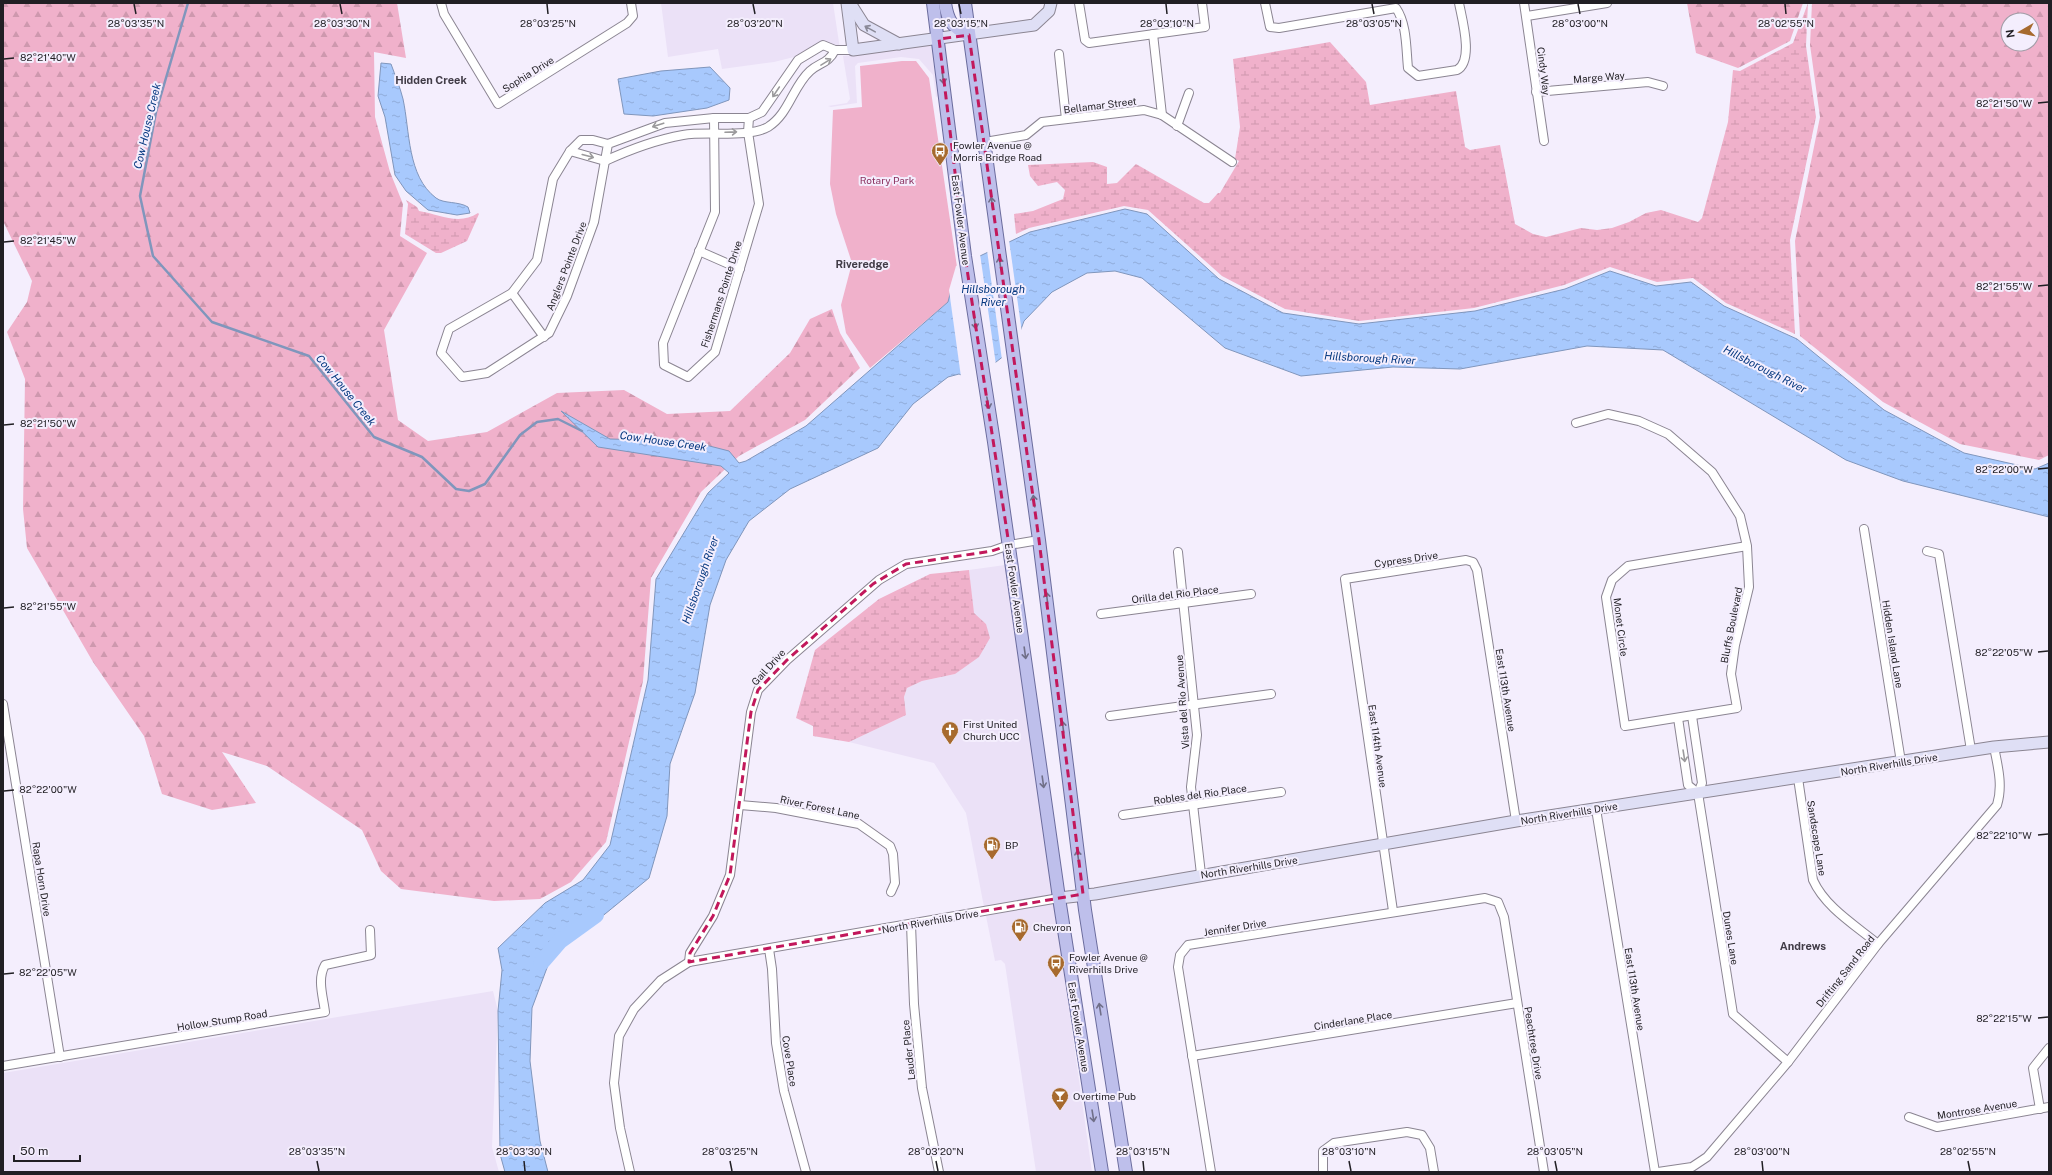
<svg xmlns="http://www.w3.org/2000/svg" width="2052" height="1175" font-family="'Public Sans',sans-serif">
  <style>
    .built { fill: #ebe1f7 }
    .forest { fill: url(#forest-firs); fill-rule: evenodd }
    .wetland { fill: url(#wetland-marsh) }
    .park { fill: #f0b1cb }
    .water { fill: url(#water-ripples); stroke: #8096bc }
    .pier { fill: #f4eefd }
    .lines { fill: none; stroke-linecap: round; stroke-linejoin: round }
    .stream { stroke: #8096bc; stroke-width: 2.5 }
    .river { stroke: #a8c9fd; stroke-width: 16 }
    .street-casing { stroke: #8b8592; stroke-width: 10 }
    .secondary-casing { stroke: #8b8592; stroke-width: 13 }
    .primary-casing { stroke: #6b6c9d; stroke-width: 14 }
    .street { stroke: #fff; stroke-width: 8 }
    .secondary { stroke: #dfdff5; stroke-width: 11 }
    .primary { stroke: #bebfeb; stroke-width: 12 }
    .oneway { stroke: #8a8997 }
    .oneway2 { stroke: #9b9a9c }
    .oneway3 { stroke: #706f88 }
    .marked { fill: none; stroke: #c2185b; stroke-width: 3; stroke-dasharray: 8 5; stroke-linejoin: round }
    .ticks { fill: none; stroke: #211f24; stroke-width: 1.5 }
    .labels { text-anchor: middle; stroke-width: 4; stroke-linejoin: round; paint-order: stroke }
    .street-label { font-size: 10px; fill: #211f24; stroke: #f4eefd }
    .poi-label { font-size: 10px; fill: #211f24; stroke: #f4eefd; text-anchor: start }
    .park-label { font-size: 10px; fill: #8a305e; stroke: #f4eefd }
    .neighbourhood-label { font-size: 11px; font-weight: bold; fill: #413c47; stroke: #f4eefd }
    .water-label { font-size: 11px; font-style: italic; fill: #04377f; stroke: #f4eefd }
    .ticks-label { font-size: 10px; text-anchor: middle; fill: #211f24; stroke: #f4eefd; stroke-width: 4; stroke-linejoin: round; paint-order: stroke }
  </style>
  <defs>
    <pattern id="forest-firs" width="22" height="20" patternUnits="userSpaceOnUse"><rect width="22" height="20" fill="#f0b1cb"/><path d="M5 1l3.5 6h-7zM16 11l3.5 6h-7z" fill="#ce98ae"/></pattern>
    <pattern id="wetland-marsh" width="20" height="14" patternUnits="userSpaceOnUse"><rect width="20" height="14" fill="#f0b1cb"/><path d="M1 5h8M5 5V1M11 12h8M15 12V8" fill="none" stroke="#ce98ae"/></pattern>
    <pattern id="water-ripples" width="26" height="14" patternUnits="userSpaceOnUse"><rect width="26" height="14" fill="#a8c9fd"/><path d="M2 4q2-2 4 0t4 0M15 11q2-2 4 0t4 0" fill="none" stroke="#90acd9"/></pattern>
  </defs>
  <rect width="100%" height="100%" fill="#f4eefd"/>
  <!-- built -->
  <g class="built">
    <polygon points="661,3 833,3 840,49 810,53 774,62 722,69 718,49 668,57"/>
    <polygon points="931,45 938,96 936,97 933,75 919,59 901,57 858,63 855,66 857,103 831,107 828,106 847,103 850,99 843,56"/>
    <polygon points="1005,565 1053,894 984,907 966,813 934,763 849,742 906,715 904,697 907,688 922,681 955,674 986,624 973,613 969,570"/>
    <polygon points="1054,903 1092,1172 1036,1172 1005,964 1001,960 995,961 986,916"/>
    <polygon points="493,991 498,1011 492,1147 499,1172 3,1172 3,1073"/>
  </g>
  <!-- forest -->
  <g class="forest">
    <polygon points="3,3 397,3 406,58 374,52 375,117 390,172 403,204 400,236 427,253 384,330 398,420 428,441 487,432 557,393 624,390 667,414 730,411 790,353 810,319 832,309 840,333 860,368 805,420 739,456 701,492 651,578 643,681 606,842 571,882 540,899 494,901 401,889 381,871 362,830 267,766 222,752 256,803 212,810 162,794 144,736 93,662 27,548 23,509 25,379 7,332 27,302 32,281 3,221"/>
    <polygon points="1687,3 1803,3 1790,41 1738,68 1696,53"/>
    <path d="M1812 3H2049V455L2039 460 1960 444 1883 402 1800 336 1795 241 1820 117 1810 45ZM2008 20H2032V44H2008Z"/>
  </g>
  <!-- wetland -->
  <g class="wetland">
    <polygon points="1808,3 1806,46 1816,117 1790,240 1795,334 1726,303 1693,278 1657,282 1610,267 1564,285 1474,308 1359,321 1285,309 1222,276 1148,210 1124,206 1029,228 1016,234 1014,214 1033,211 1063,199 1065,190 1057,182 1038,186 1030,176 1028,165 1093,162 1107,167 1107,184 1117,183 1136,164 1204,203 1209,203 1218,193 1220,193 1239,161 1235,159 1240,127 1233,59 1330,42 1366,82 1370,105 1456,91 1465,147 1470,150 1500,145 1515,224 1533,234 1546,237 1581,228 1597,230 1612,228 1629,222 1646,213 1661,210 1698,222 1702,218 1728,122 1733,70 1740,71 1793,43"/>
    <path d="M406 200 417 207 419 211C439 214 459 226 478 213L479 214 467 241 441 253H436L405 234 408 204Z"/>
    <polygon points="969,570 974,613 986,624 990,638 979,657 955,674 922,681 907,688 904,697 906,715 849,742 813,736 813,726 796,718 815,650 879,599 930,574"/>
  </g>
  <!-- park -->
  <polygon class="park" points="902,61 916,61 929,78 957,267 948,302 870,368 846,333 841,305 852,263 836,214 830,184 833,110 862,107 860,66"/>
  <!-- water -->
  <g class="water">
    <path d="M381 63 391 64C395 75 400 87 403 99 410 131 407 176 436 198 444 204 458 201 468 207L470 213 457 215 428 210 406 191 395 175 385 117 378 96Z"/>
    <polygon points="710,67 730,88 729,100 707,108 653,116 624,114 618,79 661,71"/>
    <polygon points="1125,209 1147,214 1219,279 1283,313 1359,324 1475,311 1565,289 1610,271 1656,286 1691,282 1724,306 1797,339 1884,410 1964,453 2035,469 2049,463 2049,517 1903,481 1846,460 1663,350 1587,346 1460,369 1393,367 1301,376 1225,348 1142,278 1115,271 1087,273 1052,292 1024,321 1014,348 973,380 959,374 948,377 913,404 878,448 790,489 749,521 726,560 710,605 695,693 670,764 667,816 649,878 594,923 560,933 532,1008 530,1061 540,1141 548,1172 505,1172 500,1154 498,1011 502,970 498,948 545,903 583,880 610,845 648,680 656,579 708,493 729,473 721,466 598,447 561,411 610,439 690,441 729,451 739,463 746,461 806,426 948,302 957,267 1030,232"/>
  </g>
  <!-- pier -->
  <g class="pier">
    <polygon points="1009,240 1022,333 1016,349 1002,360 987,250"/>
    <polygon points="980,254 996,365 972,382 961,377 949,290 956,266"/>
  </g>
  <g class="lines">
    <!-- stream -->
    <polyline class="stream" points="188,3 156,112 140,196 153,256 212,322 309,356 374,437 422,457 456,489 469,491 485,484 520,435 537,422 558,419 582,431"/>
    <!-- river -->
    <polyline class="river" points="541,963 560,941 596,915"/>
    <!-- street casing -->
    <g class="street-casing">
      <g id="street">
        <polyline points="441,3 444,14 498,104 627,23 633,16 631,3"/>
        <polyline points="1079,3 1085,40 1089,43 1205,27 1202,3"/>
        <path d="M1265 3 1270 27 1279 28 1396 8C1407 24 1406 48 1408 68L1418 76 1457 70C1474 61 1462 19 1459 3"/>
        <polyline points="1524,3 1544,141"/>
        <polyline points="1527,16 1607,3"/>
        <polyline points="1153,34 1162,115"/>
        <polyline points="1059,54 1066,119"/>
        <polyline points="1536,92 1648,82 1663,86"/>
        <polyline points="714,118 715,212 663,343 664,365 688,377 715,352 759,204 748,132 749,118"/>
        <polyline points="1177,126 1189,93"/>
        <polyline points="985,142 1026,135 1042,122 1144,110 1162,115 1232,162"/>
        <polyline points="608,144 594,222 567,296 549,333 487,373 462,377 441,353 449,329 512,293 537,260 553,179 570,151 581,140 593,140 608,144 665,123 714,118 749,118 762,112 798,60 823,45 835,50 853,50"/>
        <polyline points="570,151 605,161"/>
        <path d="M605 161C631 149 655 140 683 135 706 131 749 138 768 127 789 114 793 86 810 71 820 62 828 64 835 50"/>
        <polyline points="699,251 740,269"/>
        <polyline points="512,293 544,337"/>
        <polyline points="1576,423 1608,414 1639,421 1668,434 1712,472 1740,516 1747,546 1749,587 1735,645 1731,674 1737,708 1625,726 1606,597 1612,580 1628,566 1747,546"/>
        <polyline points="1864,529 1901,762"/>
        <polyline points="1927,551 1939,554 1971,750"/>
        <polyline points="1178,552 1197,735 1191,787 1201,874"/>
        <polyline points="1101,614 1251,594"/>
        <polyline points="3,704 60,1057"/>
        <polyline points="1110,716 1271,694"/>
        <polyline points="1692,716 1702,783 1698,793 1733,1014 1788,1062"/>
        <polyline points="1678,718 1688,785 1698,793"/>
        <path d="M1798 778 1813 880C1825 907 1855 925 1878 944"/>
        <polyline points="740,805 776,808 859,824 890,846 893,854 895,883 891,892"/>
        <polyline points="1596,809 1655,1172"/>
        <polyline points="1123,815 1281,792"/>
        <polyline points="1393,911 1345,579 1466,560 1473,562 1477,570 1516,821"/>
        <polyline points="911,924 914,1004 922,1088 939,1172"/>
        <polyline points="769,949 772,969 776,1043 784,1091 806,1172"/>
        <polyline points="689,962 690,953 713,916 730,875 751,712 758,690 787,660 879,580 906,564 992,551 1009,545 1039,540"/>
        <polyline points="1192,1056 1517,1003"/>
        <path d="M3 1066 325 1012C323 996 317 979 325 965L371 955 370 930"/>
        <polyline points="2040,1109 2033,1068 2049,1048"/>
        <polyline points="1909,1117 1937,1127 2049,1107"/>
        <polyline points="630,1172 620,1128 614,1083 619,1036 634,1009 661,980 689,962 1059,898"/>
        <polyline points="1211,1172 1178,967 1180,955 1188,945 1485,898 1498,902 1504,917 1544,1172"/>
        <polyline points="1323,1172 1323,1151 1334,1143 1407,1132 1422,1135 1430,1148 1434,1172"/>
        <path d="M1658 1172 1692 1167 1707 1157 1788 1062 1878 944 1997 805C2003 786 1998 767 1994 747"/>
      </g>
    </g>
    <!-- secondary casing -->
    <g class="secondary-casing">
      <g id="secondary">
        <polyline points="847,3 853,50 1034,25 1049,11 1051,3"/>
        <polyline points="850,3 864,25 899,44"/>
        <polyline points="1059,898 1095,894 1516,821 1994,747 2049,742"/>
      </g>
    </g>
    <!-- primary casing -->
    <g class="primary-casing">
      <g id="primary">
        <polyline points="933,3 965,256 994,442 1059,898 1102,1172"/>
        <path d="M945 3C948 22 952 27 969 35"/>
        <polyline points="965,3 1039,540 1085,910 1126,1172"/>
      </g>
    </g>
    <!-- street -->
    <use href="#street" class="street"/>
    <!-- secondary -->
    <use href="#secondary" class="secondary"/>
    <!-- primary -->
    <use href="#primary" class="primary"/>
  </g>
  <!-- one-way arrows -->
  <defs><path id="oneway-shaft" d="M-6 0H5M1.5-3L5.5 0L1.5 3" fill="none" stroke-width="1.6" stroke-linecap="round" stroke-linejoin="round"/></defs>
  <use class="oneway" href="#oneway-shaft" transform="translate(870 29) rotate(-151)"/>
  <g class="oneway2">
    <use href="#oneway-shaft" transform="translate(826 62) rotate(-32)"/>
    <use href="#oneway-shaft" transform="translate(776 92) rotate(124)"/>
    <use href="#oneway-shaft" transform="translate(658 125) rotate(162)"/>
    <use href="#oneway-shaft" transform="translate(731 132) rotate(-2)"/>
    <use href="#oneway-shaft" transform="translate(588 156) rotate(15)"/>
    <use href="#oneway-shaft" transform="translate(1684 756) rotate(81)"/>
  </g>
  <g class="oneway3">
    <use href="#oneway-shaft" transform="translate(943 78) rotate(83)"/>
    <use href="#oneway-shaft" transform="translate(992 203) rotate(-97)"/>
    <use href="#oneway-shaft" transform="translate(1000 263) rotate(-98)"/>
    <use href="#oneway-shaft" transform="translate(975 323) rotate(82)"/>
    <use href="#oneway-shaft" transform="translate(988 403) rotate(79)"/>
    <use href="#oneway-shaft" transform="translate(1034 501) rotate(-98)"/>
    <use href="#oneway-shaft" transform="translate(1047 598) rotate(-97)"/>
    <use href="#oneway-shaft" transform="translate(1025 653) rotate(82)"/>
    <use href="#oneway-shaft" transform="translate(1063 727) rotate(-97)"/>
    <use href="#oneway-shaft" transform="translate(1043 782) rotate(82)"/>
    <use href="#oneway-shaft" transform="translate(1078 856) rotate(-97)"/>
    <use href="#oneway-shaft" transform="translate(1100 1009) rotate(-99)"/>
    <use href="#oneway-shaft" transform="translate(1093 1116) rotate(81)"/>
  </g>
  <!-- marked area -->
  <path class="marked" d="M969 35 1039 540 1083 894 689 962 690 953 713 916 730 875 751 712 758 690 787 660 873 584 906 564 992 551 1009 545 965 256 939 39Z"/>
  <!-- ticks -->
  <path class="ticks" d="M134 4 136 14M340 4 342 14M547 4 548 14M753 4 755 14M959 4 961 14M1166 4 1167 14M1372 4 1374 14M1578 4 1580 14M1785 4 1786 14M4 59 14 58M2038 103 2048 102M4 242 14 241M2038 286 2048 285M4 425 14 424M2038 469 2048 468M4 608 14 607M2038 652 2048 651M4 791 14 790M2038 835 2048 834M4 974 14 973M2038 1018 2048 1017M317 1161 319 1171M524 1161 525 1171M730 1161 732 1171M936 1161 938 1171M1143 1161 1144 1171M1349 1161 1351 1171M1555 1161 1557 1171M1762 1161 1763 1171M1968 1161 1970 1171"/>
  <!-- icons -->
  <defs>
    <g id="bus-pin" transform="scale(0.9)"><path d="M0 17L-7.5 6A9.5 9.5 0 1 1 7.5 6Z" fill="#a76a2e" stroke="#f4eefd"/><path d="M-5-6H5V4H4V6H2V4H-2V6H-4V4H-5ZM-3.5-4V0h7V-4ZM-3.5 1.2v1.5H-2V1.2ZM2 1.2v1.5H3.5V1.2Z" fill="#fff"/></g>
    <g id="church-pin" transform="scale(0.9)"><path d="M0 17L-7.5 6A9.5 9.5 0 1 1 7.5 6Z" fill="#a76a2e" stroke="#f4eefd"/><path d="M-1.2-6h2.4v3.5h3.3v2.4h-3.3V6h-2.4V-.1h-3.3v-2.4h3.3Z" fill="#fff"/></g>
    <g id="fuel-pin" transform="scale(0.9)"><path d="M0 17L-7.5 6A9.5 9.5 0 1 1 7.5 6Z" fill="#a76a2e" stroke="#f4eefd"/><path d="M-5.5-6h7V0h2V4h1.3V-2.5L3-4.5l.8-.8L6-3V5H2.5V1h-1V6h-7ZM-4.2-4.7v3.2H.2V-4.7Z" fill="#fff"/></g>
    <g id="bar-pin" transform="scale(0.9)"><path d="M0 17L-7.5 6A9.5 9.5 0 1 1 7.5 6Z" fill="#a76a2e" stroke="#f4eefd"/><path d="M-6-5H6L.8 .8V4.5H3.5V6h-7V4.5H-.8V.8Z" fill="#fff"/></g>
  </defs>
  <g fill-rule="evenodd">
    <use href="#bus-pin" x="940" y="151"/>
    <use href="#church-pin" x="950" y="730"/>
    <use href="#fuel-pin" x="992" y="845"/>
    <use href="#fuel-pin" x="1020" y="927"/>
    <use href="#bus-pin" x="1056" y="963"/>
    <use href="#bar-pin" x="1060" y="1096"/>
  </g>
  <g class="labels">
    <!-- street labels -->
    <g class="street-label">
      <text transform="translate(1544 71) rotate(83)" y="4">Cindy Way</text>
      <text transform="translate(528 74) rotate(-32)" y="4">Sophia Drive</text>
      <text transform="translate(1599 77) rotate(-5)" y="4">Marge Way</text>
      <text transform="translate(1100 105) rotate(-7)" y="4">Bellamar Street</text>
      <text transform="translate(961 220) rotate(83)" y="4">East Fowler Avenue</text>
      <text transform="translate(566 266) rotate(-69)" y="4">Anglers Pointe Drive</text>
      <text transform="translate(721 294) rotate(-72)" y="4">Fishermans Pointe Drive</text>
      <text transform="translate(1406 559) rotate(-8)" y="4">Cypress Drive</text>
      <text transform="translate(1015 588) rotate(82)" y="4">East Fowler Avenue</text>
      <text transform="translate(1175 594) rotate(-7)" y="4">Orilla del Rio Place</text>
      <text transform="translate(1731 625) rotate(-79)" y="4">Bluffs Boulevard</text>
      <text transform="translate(1621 627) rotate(83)" y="4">Monet Circle</text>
      <text transform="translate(1893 644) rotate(81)" y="4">Hidden Island Lane</text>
      <text transform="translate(768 667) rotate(-48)" y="4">Gail Drive</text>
      <text transform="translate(1506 690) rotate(81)" y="4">East 113th Avenue</text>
      <text transform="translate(1182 702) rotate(-94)" y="4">Vista del Rio Avenue</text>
      <text transform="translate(1378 746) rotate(82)" y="4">East 114th Avenue</text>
      <text transform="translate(1889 764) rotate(-9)" y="4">North Riverhills Drive</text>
      <text transform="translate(1200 794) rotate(-8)" y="4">Robles del Rio Place</text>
      <text transform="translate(820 807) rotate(12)" y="4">River Forest Lane</text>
      <text transform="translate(1569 813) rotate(-9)" y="4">North Riverhills Drive</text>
      <text transform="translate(1817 838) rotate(81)" y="4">Sandscape Lane</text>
      <text transform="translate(1249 867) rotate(-9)" y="4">North Riverhills Drive</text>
      <text transform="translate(42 879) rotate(81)" y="4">Rapa Horn Drive</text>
      <text transform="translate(930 921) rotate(-10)" y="4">North Riverhills Drive</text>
      <text transform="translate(1235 927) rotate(-9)" y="4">Jennifer Drive</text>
      <text transform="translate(1731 938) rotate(81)" y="4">Dunes Lane</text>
      <text transform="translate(1845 971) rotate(-52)" y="4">Drifting Sand Road</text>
      <text transform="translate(1635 989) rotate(81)" y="4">East 113th Avenue</text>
      <text transform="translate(222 1020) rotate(-9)" y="4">Hollow Stump Road</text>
      <text transform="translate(1353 1020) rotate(-9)" y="4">Cinderlane Place</text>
      <text transform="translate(1079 1027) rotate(81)" y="4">East Fowler Avenue</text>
      <text transform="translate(1534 1043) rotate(81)" y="4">Peachtree Drive</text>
      <text transform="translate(908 1050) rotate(-96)" y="4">Lauder Place</text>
      <text transform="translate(790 1061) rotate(81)" y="4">Cove Place</text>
      <text transform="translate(1977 1109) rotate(-9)" y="4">Montrose Avenue</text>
    </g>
    <!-- poi labels -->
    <g class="poi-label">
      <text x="953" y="149">Fowler Avenue @<tspan x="953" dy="12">Morris Bridge Road</tspan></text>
      <text x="963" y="728">First United<tspan x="963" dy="12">Church UCC</tspan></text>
      <text x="1005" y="849">BP</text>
      <text x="1033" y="931">Chevron</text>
      <text x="1069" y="961">Fowler Avenue @<tspan x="1069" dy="12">Riverhills Drive</tspan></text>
      <text x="1073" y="1100">Overtime Pub</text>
    </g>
    <!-- park labels -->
    <g class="park-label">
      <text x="887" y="184">Rotary Park</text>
    </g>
    <!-- neighbourhood labels -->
    <g class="neighbourhood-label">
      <text x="431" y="84">Hidden Creek</text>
      <text x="862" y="268">Riveredge</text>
      <text x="1803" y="950">Andrews</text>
    </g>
    <!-- water labels -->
    <g class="water-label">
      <text transform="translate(147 126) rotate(-77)" y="4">Cow House Creek</text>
      <text x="993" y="293">Hillsborough<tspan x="993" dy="13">River</tspan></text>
      <text transform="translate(1370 358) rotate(3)" y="4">Hillsborough River</text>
      <text transform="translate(1765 369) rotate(27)" y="4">Hillsborough River</text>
      <text transform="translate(346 390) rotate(51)" y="4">Cow House Creek</text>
      <text transform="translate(663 441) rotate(8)" y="4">Cow House Creek</text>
      <text transform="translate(700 580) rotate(-71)" y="4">Hillsborough River</text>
    </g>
  </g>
  <g class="ticks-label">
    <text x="136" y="27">28°03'35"N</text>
    <text x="342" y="27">28°03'30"N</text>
    <text x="548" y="27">28°03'25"N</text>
    <text x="755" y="27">28°03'20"N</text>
    <text x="961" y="27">28°03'15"N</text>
    <text x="1167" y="27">28°03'10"N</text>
    <text x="1374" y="27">28°03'05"N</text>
    <text x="1580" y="27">28°03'00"N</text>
    <text x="1786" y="27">28°02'55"N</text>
    <text x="48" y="61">82°21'40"W</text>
    <text x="2004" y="107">82°21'50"W</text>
    <text x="48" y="244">82°21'45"W</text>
    <text x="2004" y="290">82°21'55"W</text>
    <text x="48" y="427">82°21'50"W</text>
    <text x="2004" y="473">82°22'00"W</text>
    <text x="48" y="610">82°21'55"W</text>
    <text x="2004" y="656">82°22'05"W</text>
    <text x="48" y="793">82°22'00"W</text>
    <text x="2004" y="839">82°22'10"W</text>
    <text x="48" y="976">82°22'05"W</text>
    <text x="2004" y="1022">82°22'15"W</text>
    <text x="317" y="1155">28°03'35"N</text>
    <text x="524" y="1155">28°03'30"N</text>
    <text x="730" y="1155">28°03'25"N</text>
    <text x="936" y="1155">28°03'20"N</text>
    <text x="1143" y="1155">28°03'15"N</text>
    <text x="1349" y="1155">28°03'10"N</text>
    <text x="1555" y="1155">28°03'05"N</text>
    <text x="1762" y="1155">28°03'00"N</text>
    <text x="1968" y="1155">28°02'55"N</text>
  </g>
  <!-- border -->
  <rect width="2052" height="1175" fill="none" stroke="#211f24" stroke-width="8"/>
  <!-- north arrow -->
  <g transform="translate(2020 32) rotate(261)"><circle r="19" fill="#f4eefd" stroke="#a09ba6"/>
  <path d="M0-3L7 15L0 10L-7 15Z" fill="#a76a2e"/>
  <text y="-6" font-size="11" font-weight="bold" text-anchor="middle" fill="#211f24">N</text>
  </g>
  <!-- scale -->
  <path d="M14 1155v6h66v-6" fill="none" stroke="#211f24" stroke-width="2"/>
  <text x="20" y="1155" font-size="12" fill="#211f24" stroke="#f4eefd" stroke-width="3" paint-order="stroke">50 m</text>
</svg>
